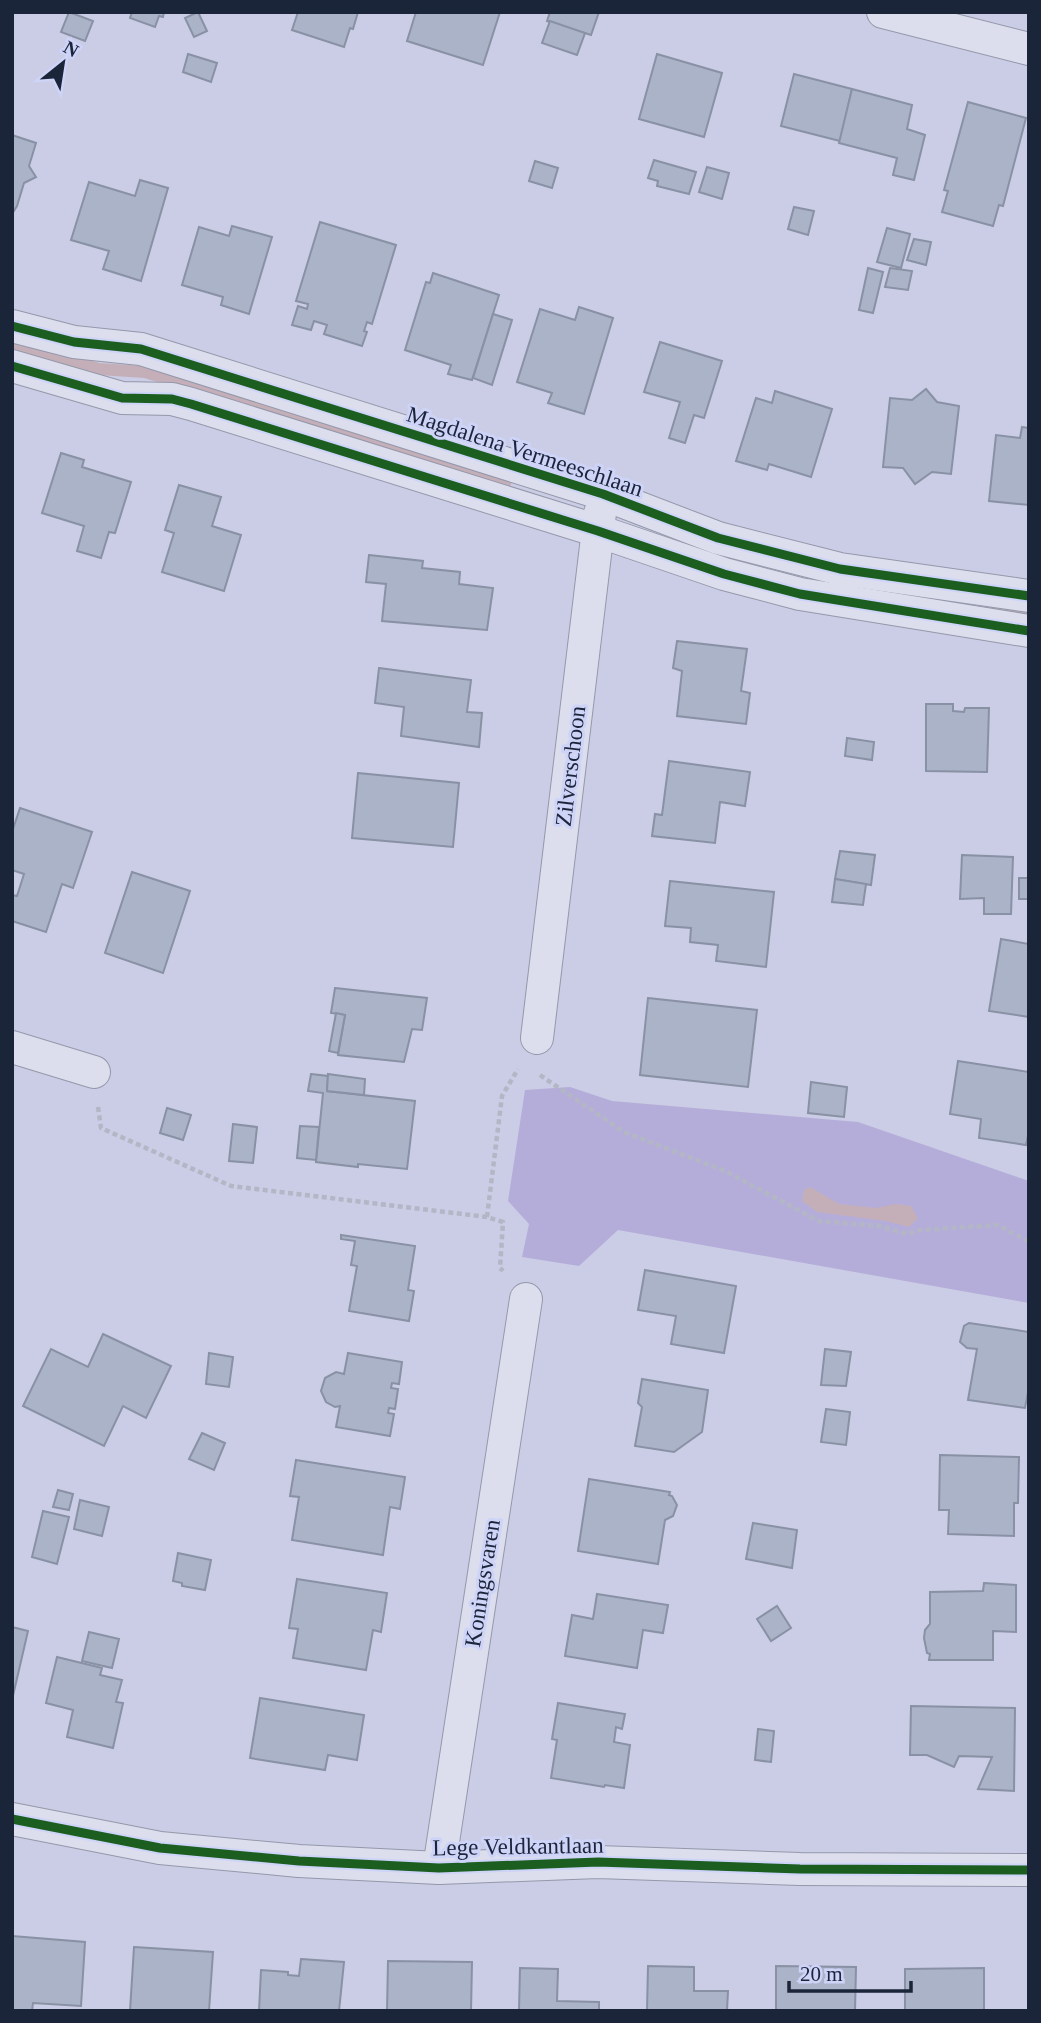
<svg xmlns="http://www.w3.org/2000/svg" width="1041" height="2023" font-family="'Times New Roman',serif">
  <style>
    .green { fill: #b5add9 }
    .water { fill: #c4afb9 }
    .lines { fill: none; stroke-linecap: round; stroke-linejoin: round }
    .stream { stroke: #c4afb9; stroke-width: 12 }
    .building { fill: #abb3c9; stroke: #8991a5; stroke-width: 2 }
    .street-casing { stroke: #9498aa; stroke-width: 34 }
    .path { stroke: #b3b6c5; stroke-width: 4.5; stroke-dasharray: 5 3.5; stroke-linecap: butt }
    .street { stroke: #dcdeed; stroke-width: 32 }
    .cycleway-casing { stroke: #ced3f8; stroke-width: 13 }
    .cycleway { stroke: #1b5e20; stroke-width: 9 }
    .labels { text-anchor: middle; stroke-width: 6; stroke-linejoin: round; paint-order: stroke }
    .street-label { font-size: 23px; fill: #1b2539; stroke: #ced3f8 }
  </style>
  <rect width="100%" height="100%" fill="#cacde5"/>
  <!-- green -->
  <polygon class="green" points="570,1087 612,1101 858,1122 1029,1181 1029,1303 618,1230 579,1266 522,1257 529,1224 508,1201 525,1090"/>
  <!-- water -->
  <polygon class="water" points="810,1187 839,1204 876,1208 896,1204 911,1206 918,1218 909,1227 886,1221 817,1212 802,1201 804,1190"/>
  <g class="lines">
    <!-- stream -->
    <g class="stream">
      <polyline points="12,345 99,369 145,372 506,481"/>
      <polyline points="991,610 1029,613"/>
    </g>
  </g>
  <!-- building -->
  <g class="building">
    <polygon points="69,12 93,21 85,41 61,32"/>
    <polygon points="132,12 164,12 163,17 159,16 155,27 130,18"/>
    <polygon points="198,12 207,31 194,37 185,18"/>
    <polygon points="298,12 358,12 353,29 350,28 344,47 292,30"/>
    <polygon points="416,12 500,12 483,65 407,41"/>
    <polygon points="550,12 599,12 591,35 547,21"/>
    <polygon points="550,21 585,33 577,55 542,43"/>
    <polygon points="188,54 217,63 211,82 183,72"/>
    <polygon points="657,54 722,73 704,137 639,119"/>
    <polygon points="794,74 852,89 840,141 781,126"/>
    <polygon points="852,89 912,105 907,129 925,135 914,180 893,175 897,158 839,143"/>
    <polygon points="968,102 1026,118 1003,206 999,205 993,226 942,212 948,191 944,190"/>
    <polygon points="12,135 36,143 29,166 36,177 24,183 17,206 12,214"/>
    <polygon points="654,160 696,172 689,194 657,186 658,181 648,178"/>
    <polygon points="535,161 558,168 552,188 529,181"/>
    <polygon points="707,167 729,173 722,199 699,192"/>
    <polygon points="140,180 168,188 141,281 103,269 109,251 71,240 89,182 135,196"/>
    <polygon points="794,207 814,211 808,235 788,229"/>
    <polygon points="320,222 396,245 372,324 367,322 364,331 367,332 362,346 324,334 327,325 314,321 311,330 292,325 298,306 307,309 308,304 296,301"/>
    <polygon points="232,226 272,237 249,314 221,305 223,297 182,285 199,227 229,236"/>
    <polygon points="887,228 910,234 901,268 877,262"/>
    <polygon points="914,239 931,242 926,265 907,260"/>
    <polygon points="868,268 883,272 873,313 859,310"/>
    <polygon points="890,268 912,271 908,290 885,287"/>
    <polygon points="433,273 499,295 472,380 448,374 451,365 405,350 426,282 430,283"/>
    <polygon points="579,307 613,318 584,414 548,403 552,393 517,382 540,309 575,320"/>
    <polygon points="493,314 512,320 492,385 473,378"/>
    <polygon points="660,342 722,361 704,418 694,415 685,443 669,438 680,402 644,392"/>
    <polygon points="926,389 937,402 959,406 951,474 932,472 915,484 903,468 883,467 890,398 912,400"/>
    <polygon points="775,391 832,409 811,477 769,464 767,470 736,461 756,398 772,403"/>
    <polygon points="1022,427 1029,428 1029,505 989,501 996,435 1020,438"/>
    <polygon points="61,453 84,460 82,467 131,482 115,533 109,532 101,558 77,551 84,526 42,513"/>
    <polygon points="179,485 221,497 212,526 241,535 224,591 162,572 174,533 165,530"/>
    <polygon points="369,555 423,561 422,568 460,572 459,584 493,588 487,630 382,621 386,584 366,582"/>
    <polygon points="677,641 747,649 741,691 750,693 746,724 677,716 682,671 673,668"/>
    <polygon points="379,668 471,680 467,712 482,713 479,747 401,736 404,707 375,703"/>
    <polygon points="926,704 953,704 953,711 964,712 965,708 989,708 987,772 926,771"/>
    <polygon points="847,738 874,742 872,760 845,756"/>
    <polygon points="669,761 750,772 745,806 720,802 715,843 652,836 655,814 662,815"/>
    <polygon points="358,773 459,783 453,847 352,838"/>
    <polygon points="20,808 92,832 73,888 62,884 46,932 12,921 12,895 17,896 24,874 12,870 12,832"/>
    <polygon points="840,851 875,855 871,885 835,879"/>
    <polygon points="962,855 1013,857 1011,914 984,914 984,898 960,899"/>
    <polygon points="132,872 190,891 163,973 105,953"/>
    <rect x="1019" y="878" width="10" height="21"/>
    <polygon points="835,879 866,884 863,905 832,902"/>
    <polygon points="670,881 774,892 766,967 716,961 718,945 690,942 691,928 665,926"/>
    <polygon points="1001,939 1029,944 1029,1017 989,1011"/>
    <polygon points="335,988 427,998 422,1030 412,1029 404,1062 338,1055 345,1015 331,1013"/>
    <polygon points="648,998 757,1010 748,1087 640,1075"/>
    <polygon points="336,1013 345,1015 338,1053 329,1051"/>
    <polygon points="958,1061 1029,1072 1029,1131 1026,1145 979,1138 981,1119 950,1114"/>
    <polygon points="311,1074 328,1076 327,1091 415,1101 407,1169 358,1164 358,1167 316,1162 323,1093 308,1091"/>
    <polygon points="328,1074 365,1079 364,1095 327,1091"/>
    <polygon points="811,1082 847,1087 844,1117 808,1113"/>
    <polygon points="167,1108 191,1115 183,1140 160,1133"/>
    <polygon points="233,1124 257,1127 253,1163 229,1161"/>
    <polygon points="300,1126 319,1127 316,1160 297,1158"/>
    <polygon points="341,1235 415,1246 408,1290 414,1291 409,1321 349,1311 357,1266 351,1265 355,1241 341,1239"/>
    <polygon points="645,1270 736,1286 724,1353 671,1344 676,1316 638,1310"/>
    <polygon points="969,1323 1029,1332 1029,1387 1025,1408 968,1400 977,1349 967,1348 960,1342 964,1326"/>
    <polygon points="103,1334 171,1366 146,1418 123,1406 104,1446 23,1406 51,1349 88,1367"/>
    <polygon points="825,1349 851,1352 846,1386 821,1385"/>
    <polygon points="209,1353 233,1357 229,1387 206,1384"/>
    <polygon points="348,1353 402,1362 399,1384 392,1383 391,1388 398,1389 395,1409 389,1408 388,1413 394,1414 390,1436 336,1427 340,1406 335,1407 326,1402 321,1391 325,1378 336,1372 344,1374"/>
    <polygon points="642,1379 708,1390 702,1432 674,1452 635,1446 642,1407 638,1403"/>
    <polygon points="826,1409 850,1412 846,1445 821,1442"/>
    <polygon points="202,1433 225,1443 214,1470 189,1459"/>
    <polygon points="940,1455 1019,1457 1018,1503 1014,1503 1014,1536 948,1534 949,1510 939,1510"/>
    <polygon points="296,1460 405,1477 400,1509 390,1507 383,1555 292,1540 299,1497 290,1496"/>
    <polygon points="589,1479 670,1492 669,1495 672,1496 677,1505 673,1516 665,1520 658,1564 578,1551"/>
    <polygon points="58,1490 73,1494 69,1510 53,1507"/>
    <polygon points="80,1500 109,1507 102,1536 74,1529"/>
    <polygon points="43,1511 69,1517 57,1564 32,1557"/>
    <polygon points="753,1523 797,1530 792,1568 746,1559"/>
    <polygon points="178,1553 211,1560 205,1590 182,1586 182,1583 173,1581"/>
    <polygon points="297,1579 387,1593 381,1632 373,1630 366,1670 293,1658 298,1629 289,1628"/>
    <polygon points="984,1583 1016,1585 1016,1632 993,1631 993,1660 929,1660 930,1654 927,1653 924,1638 925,1630 930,1624 930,1592 983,1591"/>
    <polygon points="597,1594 668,1605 663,1633 643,1630 637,1668 565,1656 572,1615 593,1619"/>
    <polygon points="777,1606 791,1628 771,1641 757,1619"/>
    <polygon points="12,1627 28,1631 12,1700"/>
    <polygon points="89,1632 119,1639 112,1668 82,1661"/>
    <polygon points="57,1657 102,1668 100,1675 122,1680 116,1702 123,1703 113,1748 67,1737 73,1710 46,1703"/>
    <polygon points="260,1698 364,1715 357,1760 328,1755 325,1770 250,1758"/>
    <polygon points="558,1703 625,1714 622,1729 616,1727 614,1742 630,1745 624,1788 605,1785 604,1787 551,1778 557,1740 552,1739"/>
    <polygon points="911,1706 1015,1708 1014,1791 978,1789 992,1757 959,1756 954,1767 927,1755 910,1755"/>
    <polygon points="758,1729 774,1731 771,1762 755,1760"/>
    <polygon points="12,1936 85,1942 81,2006 33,2003 32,2011 12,2011"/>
    <polygon points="134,1947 213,1952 209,2011 130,2011"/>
    <polygon points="301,1959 344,1962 339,2011 259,2011 261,1970 288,1972 288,1975 299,1976"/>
    <polygon points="388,1961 472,1962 471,2011 387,2011"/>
    <polygon points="648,1966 694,1967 694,1991 728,1991 727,2011 647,2011"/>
    <polygon points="776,1966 856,1967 855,2011 776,2011"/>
    <polygon points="520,1968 558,1969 557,2001 599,2002 599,2011 519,2011"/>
    <polygon points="984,1968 984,2011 905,2011 905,1969"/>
  </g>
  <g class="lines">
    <!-- street casing -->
    <g class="street-casing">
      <g id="street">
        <polyline points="883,12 1029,49"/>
        <polyline points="12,326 74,342 141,349 603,494 718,538 840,569 1029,596"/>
        <polyline points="12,366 122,398 172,399 191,404 598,531 724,574 800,594 1029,631"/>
        <polyline points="537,1038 600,513"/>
        <polyline points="12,1047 94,1072"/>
        <polyline points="12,1819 160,1848 299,1861 439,1868 598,1862 800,1869 1029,1870"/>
        <polyline points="439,1868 526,1299"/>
      </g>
    </g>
    <!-- path -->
    <g class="path">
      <polyline points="540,1075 624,1132 725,1171 819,1221 879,1226 907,1234 921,1230 998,1225 1029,1242"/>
      <polyline points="98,1107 101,1128 231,1186 487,1217 503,1222 500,1268 503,1271"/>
      <polyline points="487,1217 502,1096 518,1069"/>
    </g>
    <!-- street -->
    <use href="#street" class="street"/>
    <!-- cycleway casing -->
    <g class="cycleway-casing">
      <g id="cycleway">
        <polyline points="12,326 74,342 141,349 603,494 718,538 840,569 1029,596"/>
        <polyline points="12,366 122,398 172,399 191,404 598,531 724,574 800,594 1029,631"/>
        <polyline points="12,1819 160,1848 299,1861 439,1868 598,1862 800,1869 1029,1870"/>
      </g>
    </g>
    <!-- cycleway -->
    <use href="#cycleway" class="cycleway"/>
  </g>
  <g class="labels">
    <!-- street labels -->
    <g class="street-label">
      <text transform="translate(525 451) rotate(18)" y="8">Magdalena Vermeeschlaan</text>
      <text transform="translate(570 766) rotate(-83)" y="8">Zilverschoon</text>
      <text transform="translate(482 1583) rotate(-81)" y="8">Koningsvaren</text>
      <text transform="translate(518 1846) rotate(-1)" y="8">Lege Veldkantlaan</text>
    </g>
  </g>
  <!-- border -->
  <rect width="1041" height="2023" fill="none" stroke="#1b2539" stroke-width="28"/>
  <!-- north arrow -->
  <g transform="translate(63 63) rotate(30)" stroke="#ced3f8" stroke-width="5" paint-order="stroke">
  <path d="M0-5L12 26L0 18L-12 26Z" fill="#1b2539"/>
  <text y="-10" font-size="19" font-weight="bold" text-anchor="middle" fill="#1b2539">N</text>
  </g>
  <!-- scale -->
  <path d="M789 1981v10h122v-10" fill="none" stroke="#1b2539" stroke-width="3.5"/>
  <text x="800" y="1981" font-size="21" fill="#1b2539" stroke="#ced3f8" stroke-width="5" paint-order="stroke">20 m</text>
</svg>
